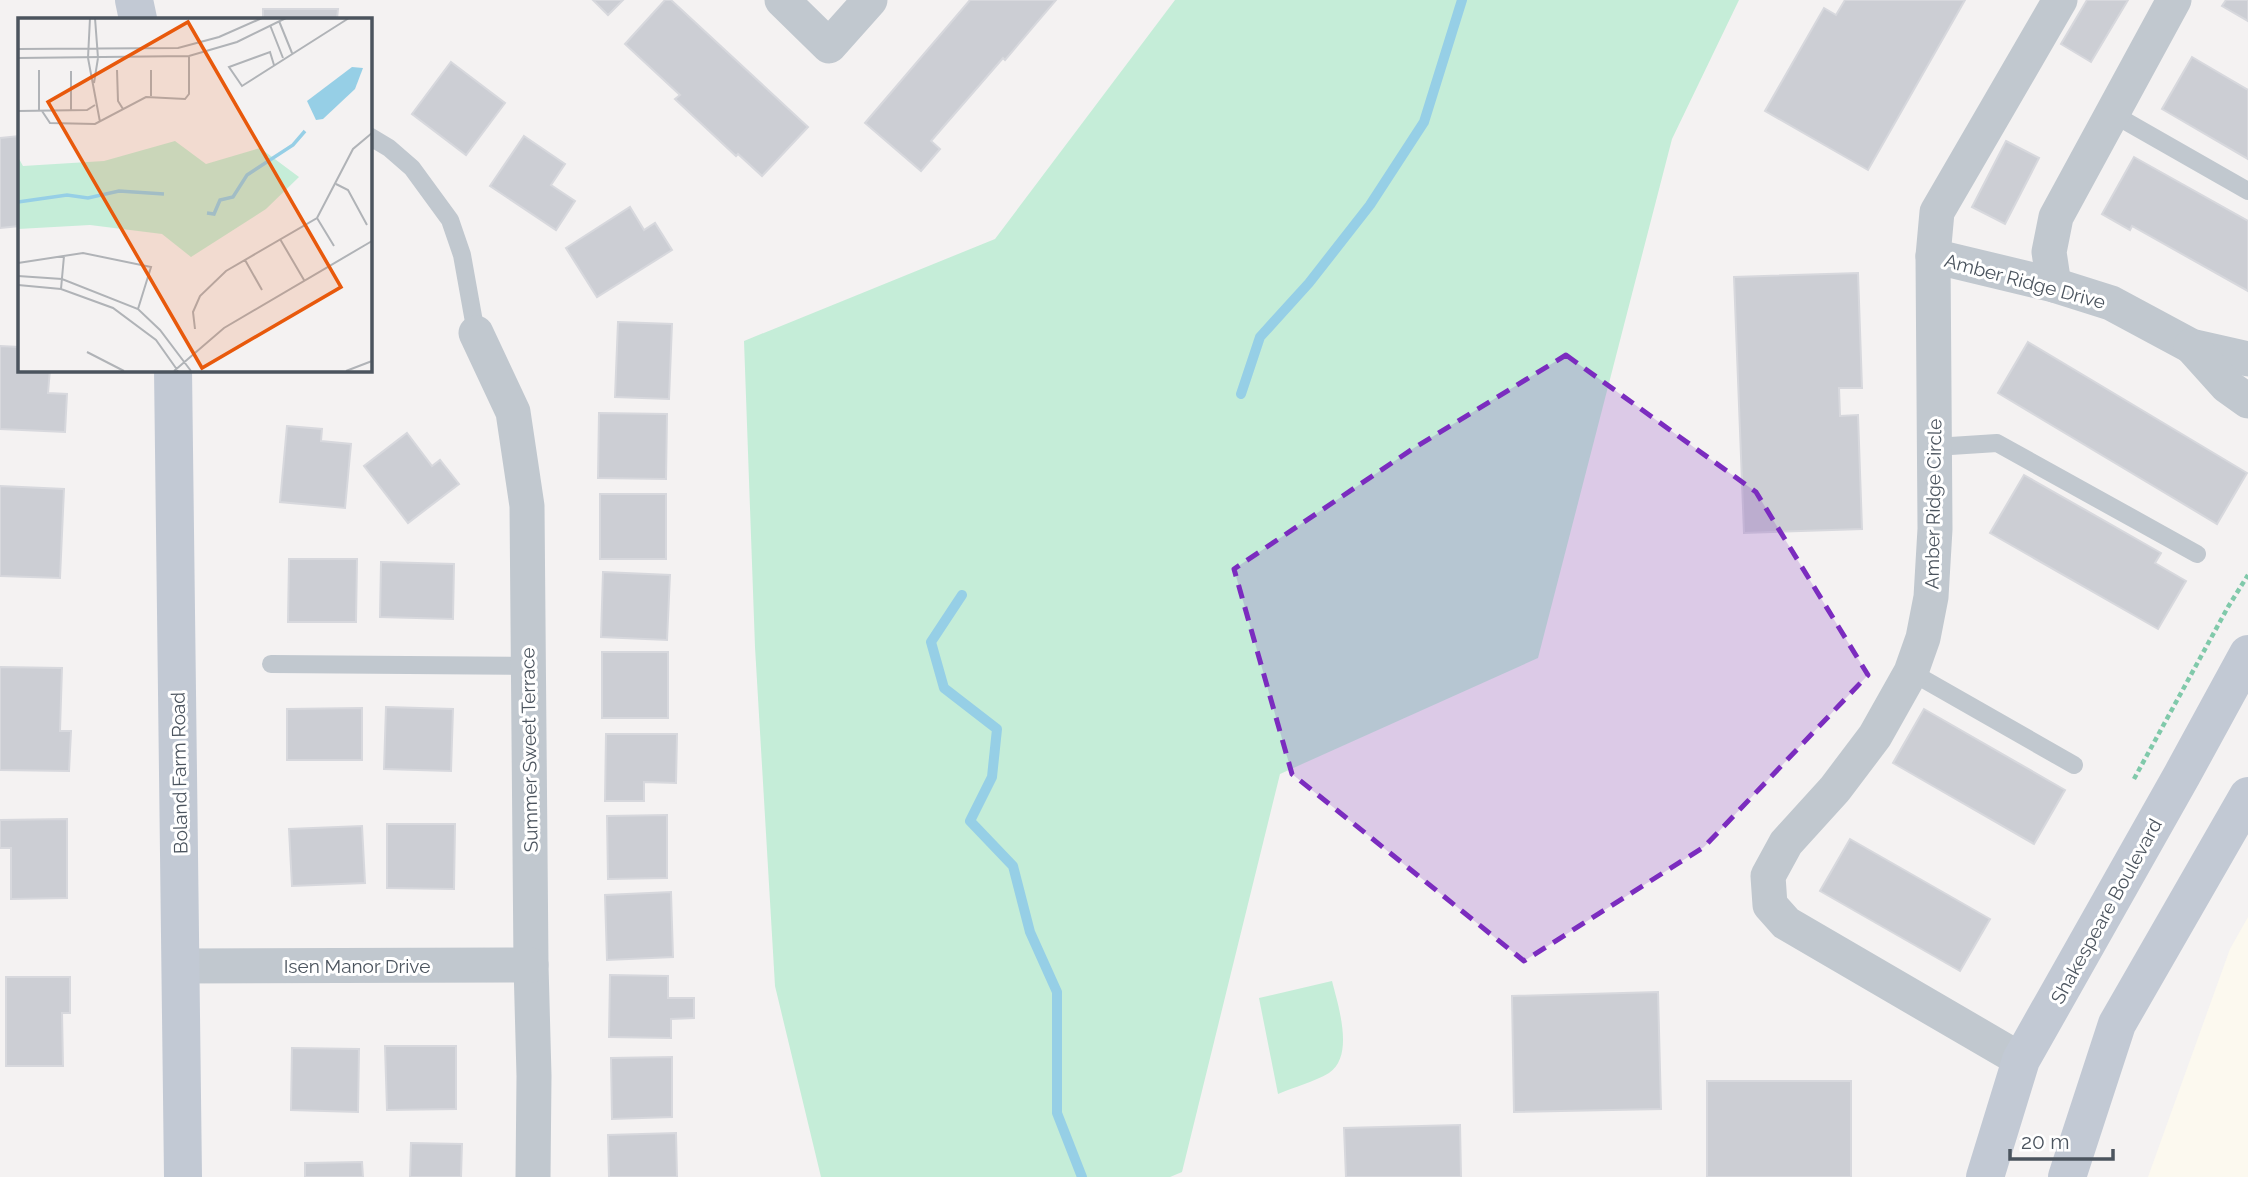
<svg xmlns="http://www.w3.org/2000/svg" width="2248" height="1177" font-family="Raleway,sans-serif">
  <style>
    .commercial { fill: #fcf9ef }
    .green { fill: #c5edd8 }
    .lines { fill: none; stroke-linecap: round; stroke-linejoin: round }
    .stream { stroke: #96cfe6; stroke-width: 10 }
    .building { fill: #ccced4; stroke: #d7d8dd; stroke-width: 2 }
    .path { stroke: #80c9aa; stroke-width: 4.5; stroke-dasharray: 5 3.5; stroke-linecap: butt }
    .lane { stroke: #c1c8cf; stroke-width: 18 }
    .street { stroke: #c1c8cf; stroke-width: 35 }
    .secondary { stroke: #c2c9d4; stroke-width: 38 }
    .marked { fill: #7b2cbf; fill-opacity: 0.2; stroke: #7b2cbf; stroke-width: 5; stroke-dasharray: 14 9; stroke-linejoin: round }
    .labels { text-anchor: middle; stroke-width: 6; stroke-linejoin: round; paint-order: stroke }
    .street-label { font-size: 19px; fill: #4b545e; stroke: #fff }
    .inset-river { fill: none; stroke: #96cfe6; stroke-width: 3.5 }
    .inset-road { fill: none; stroke: #b0b3b7; stroke-width: 2 }
    .view { fill: #e8590c; fill-opacity: 0.15; stroke: #e8590c; stroke-width: 3.5 }
    .inset-edge { fill: none; stroke: #4b545e; stroke-width: 3.5 }
  </style>
  <rect width="100%" height="100%" fill="#f4f2f2"/>
  <!-- commercial -->
  <polygon class="commercial" points="2248,917 2248,1177 2148,1177 2230,949"/>
  <!-- green -->
  <g class="green">
    <polygon points="1175,0 1739,0 1672,139 1538,658 1280,774 1182,1172 1170,1177 821,1177 775,986 755,647 744,341 995,239"/>
    <path d="M1332 981C1338 1005 1355 1056 1329 1073 1314 1082 1294 1087 1278 1094L1259 998Z"/>
  </g>
  <g class="lines">
    <!-- stream -->
    <g class="stream">
      <polyline points="1241,394 1260,337 1309,283 1370,205 1424,122 1462,0"/>
      <polyline points="962,595 931,642 944,688 997,729 992,777 970,821 1013,866 1030,932 1057,992 1057,1113 1082,1177"/>
    </g>
  </g>
  <!-- building -->
  <g class="building">
    <polygon points="593,0 623,0 608,15"/>
    <polygon points="665,0 671,0 808,127 762,176 738,154 736,156 675,99 680,95 625,44"/>
    <polygon points="970,0 1056,0 1005,60 1003,58 931,141 940,149 921,171 865,123"/>
    <polygon points="1845,0 1965,0 1868,170 1765,111 1824,8 1836,15"/>
    <polygon points="2087,0 2128,0 2091,62 2061,44"/>
    <polygon points="2226,0 2248,0 2248,21 2222,6"/>
    <polygon points="263,9 338,9 337,19 263,19"/>
    <polygon points="2192,57 2248,90 2248,159 2162,109"/>
    <polygon points="451,62 505,103 466,155 412,114"/>
    <polygon points="19,136 19,226 0,228 0,138"/>
    <polygon points="524,136 565,164 551,185 575,201 556,230 490,186"/>
    <polygon points="2006,141 2039,158 2005,224 1972,207"/>
    <polygon points="2134,157 2248,221 2248,291 2132,226 2130,230 2102,214"/>
    <polygon points="630,207 644,230 655,223 672,250 597,297 566,248"/>
    <polygon points="1858,273 1862,388 1839,388 1840,416 1858,415 1862,529 1744,533 1734,277"/>
    <polygon points="618,322 672,324 669,399 615,397"/>
    <polygon points="2028,342 2247,473 2217,524 1998,393"/>
    <polygon points="0,346 19,347 19,369 50,369 48,393 67,394 65,432 0,429"/>
    <polygon points="599,413 667,414 666,479 598,478"/>
    <polygon points="287,426 322,429 321,441 351,444 345,508 280,502"/>
    <polygon points="407,433 432,466 440,460 459,484 408,523 364,466"/>
    <polygon points="2024,475 2161,553 2155,563 2186,581 2158,629 1990,533"/>
    <polygon points="0,486 64,489 60,578 0,576"/>
    <rect x="600" y="494" width="66" height="65"/>
    <polygon points="289,559 357,559 356,622 288,622"/>
    <polygon points="381,562 454,564 453,619 380,617"/>
    <polygon points="603,572 670,575 667,640 601,637"/>
    <rect x="602" y="652" width="66" height="66"/>
    <polygon points="0,667 62,668 60,731 71,731 69,771 0,770"/>
    <polygon points="386,707 453,709 451,771 384,769"/>
    <polygon points="362,708 362,760 287,760 287,709"/>
    <polygon points="1924,709 2065,790 2034,844 1893,763"/>
    <polygon points="606,734 677,734 676,783 644,782 644,801 605,801"/>
    <polygon points="667,815 667,878 608,879 607,816"/>
    <polygon points="67,819 67,898 11,899 11,848 0,848 0,820"/>
    <polygon points="387,824 455,824 454,889 387,888"/>
    <polygon points="362,826 365,883 292,886 289,829"/>
    <polygon points="1850,839 1990,919 1960,971 1820,891"/>
    <polygon points="671,892 673,957 607,960 605,895"/>
    <polygon points="610,975 668,976 668,998 694,998 694,1018 671,1019 671,1038 609,1037"/>
    <polygon points="6,977 70,977 70,1013 62,1013 63,1066 6,1066"/>
    <polygon points="1658,992 1661,1109 1514,1112 1512,996"/>
    <polygon points="385,1046 456,1046 456,1109 387,1110"/>
    <polygon points="292,1048 359,1049 358,1112 291,1110"/>
    <polygon points="672,1057 672,1117 612,1119 611,1058"/>
    <rect x="1707" y="1081" width="144" height="96"/>
    <polygon points="1460,1125 1461,1177 1346,1177 1344,1128"/>
    <polygon points="676,1133 677,1177 609,1177 608,1135"/>
    <polygon points="411,1143 462,1144 461,1177 410,1177"/>
    <polygon points="362,1162 363,1177 305,1177 305,1163"/>
  </g>
  <g class="lines">
    <!-- path -->
    <polyline class="path" points="2134,779 2228,607 2248,575"/>
    <!-- lane -->
    <g class="lane">
      <polyline points="2113,114 2248,191"/>
      <polyline points="369,136 389,148 412,168 450,220 462,255 476,333"/>
      <polyline points="1935,447 1997,443 2197,554"/>
      <polyline points="271,664 528,666"/>
      <polyline points="1911,672 2074,765"/>
    </g>
    <!-- street -->
    <g class="street">
      <polyline points="782,0 829,46 870,0"/>
      <polyline points="1933,256 2054,285 2111,303 2191,346 2248,359"/>
      <polyline points="2054,285 2049,252 2056,217 2174,0"/>
      <polyline points="476,333 513,412 527,506 531,965 534,1076 533,1177"/>
      <polyline points="2191,346 2227,386 2248,401"/>
      <polyline points="182,966 531,965"/>
      <polyline points="2021,1060 1786,923 1770,905 1768,876 1786,843 1835,789 1875,736 1911,672 1923,638 1931,597 1935,529 1933,256 1937,212 2060,0"/>
    </g>
    <!-- secondary -->
    <g class="secondary">
      <polyline points="134,0 138,19"/>
      <polyline points="173,369 183,1177"/>
      <polyline points="1985,1177 2021,1060 2182,775 2248,654"/>
      <polyline points="2067,1177 2117,1024 2248,796"/>
    </g>
  </g>
  <!-- marked area -->
  <path class="marked" d="M1566 355 1756 492 1868 675 1704 847 1524 961 1292 774 1234 569 1414 448Z"/>
  <g class="labels">
    <!-- street labels -->
    <g class="street-label">
      <text transform="translate(2025 281) rotate(15)" y="7">Amber Ridge Drive</text>
      <text transform="translate(1933 504) rotate(-89)" y="7">Amber Ridge Circle</text>
      <text transform="translate(529 750) rotate(-91)" y="7">Summer Sweet Terrace</text>
      <text transform="translate(179 773) rotate(-91)" y="7">Boland Farm Road</text>
      <text transform="translate(2106 911) rotate(-61)" y="7">Shakespeare Boulevard</text>
      <text x="357" y="973">Isen Manor Drive</text>
    </g>
  </g>
  <!-- overview -->
  <g transform="translate(18 18)">
    <rect width="354" height="354" fill="#f4f2f2"/>
    <path d="M157 123 188 146 242 130 281 159 248 191 173 239 144 216 72 207 0 211V139L5 148 86 143Z" fill="#c5edd8"/>
    <path d="M334 49 345 50 337 71 305 101 298 102 289 83Z" fill="#96cfe6"/>
    <path class="inset-river" d="M0 184 49 177 70 180 101 173 146 176M189 195 196 196 202 182 215 179 229 157 275 127 287 113"/>
    <path class="inset-road" d="M72 0 70 40 82 104M261 3 274 35M252 7 265 40M0 31 160 30 201 19 244 0M0 40 171 38 219 24 268 0M256 47 252 34 211 49 224 68 331 0M99 52 100 83 105 91M133 52V78M53 53V92M76 65 80 40 77 0M0 93 69 92 77 87M21 93V52M24 93 32 105 77 106 128 79 167 81 171 76V38M318 166 330 172 349 207M299 200 316 228M262 221 286 262M227 242 244 272M0 245 65 235 133 249 120 291M0 258 44 261 120 291 142 312 173 353M0 267 43 271 95 290 138 322 160 353M43 271 46 238M177 311 175 294 182 278 208 253 299 200 335 131 354 115M69 334 106 353M156 353 206 310 354 223M328 353 354 343"/>
    <path class="view" d="M170 4 323 269 184 350 30 84Z"/>
    <rect width="354" height="354" class="inset-edge"/>
  </g>
  <!-- scale -->
  <path d="M2010 1149v10h103v-10" fill="none" stroke="#4b545e" stroke-width="3.5"/>
  <text x="2021" y="1149" font-size="21" fill="#4b545e" stroke="#ffffff" stroke-width="5" paint-order="stroke">20 m</text>
</svg>
